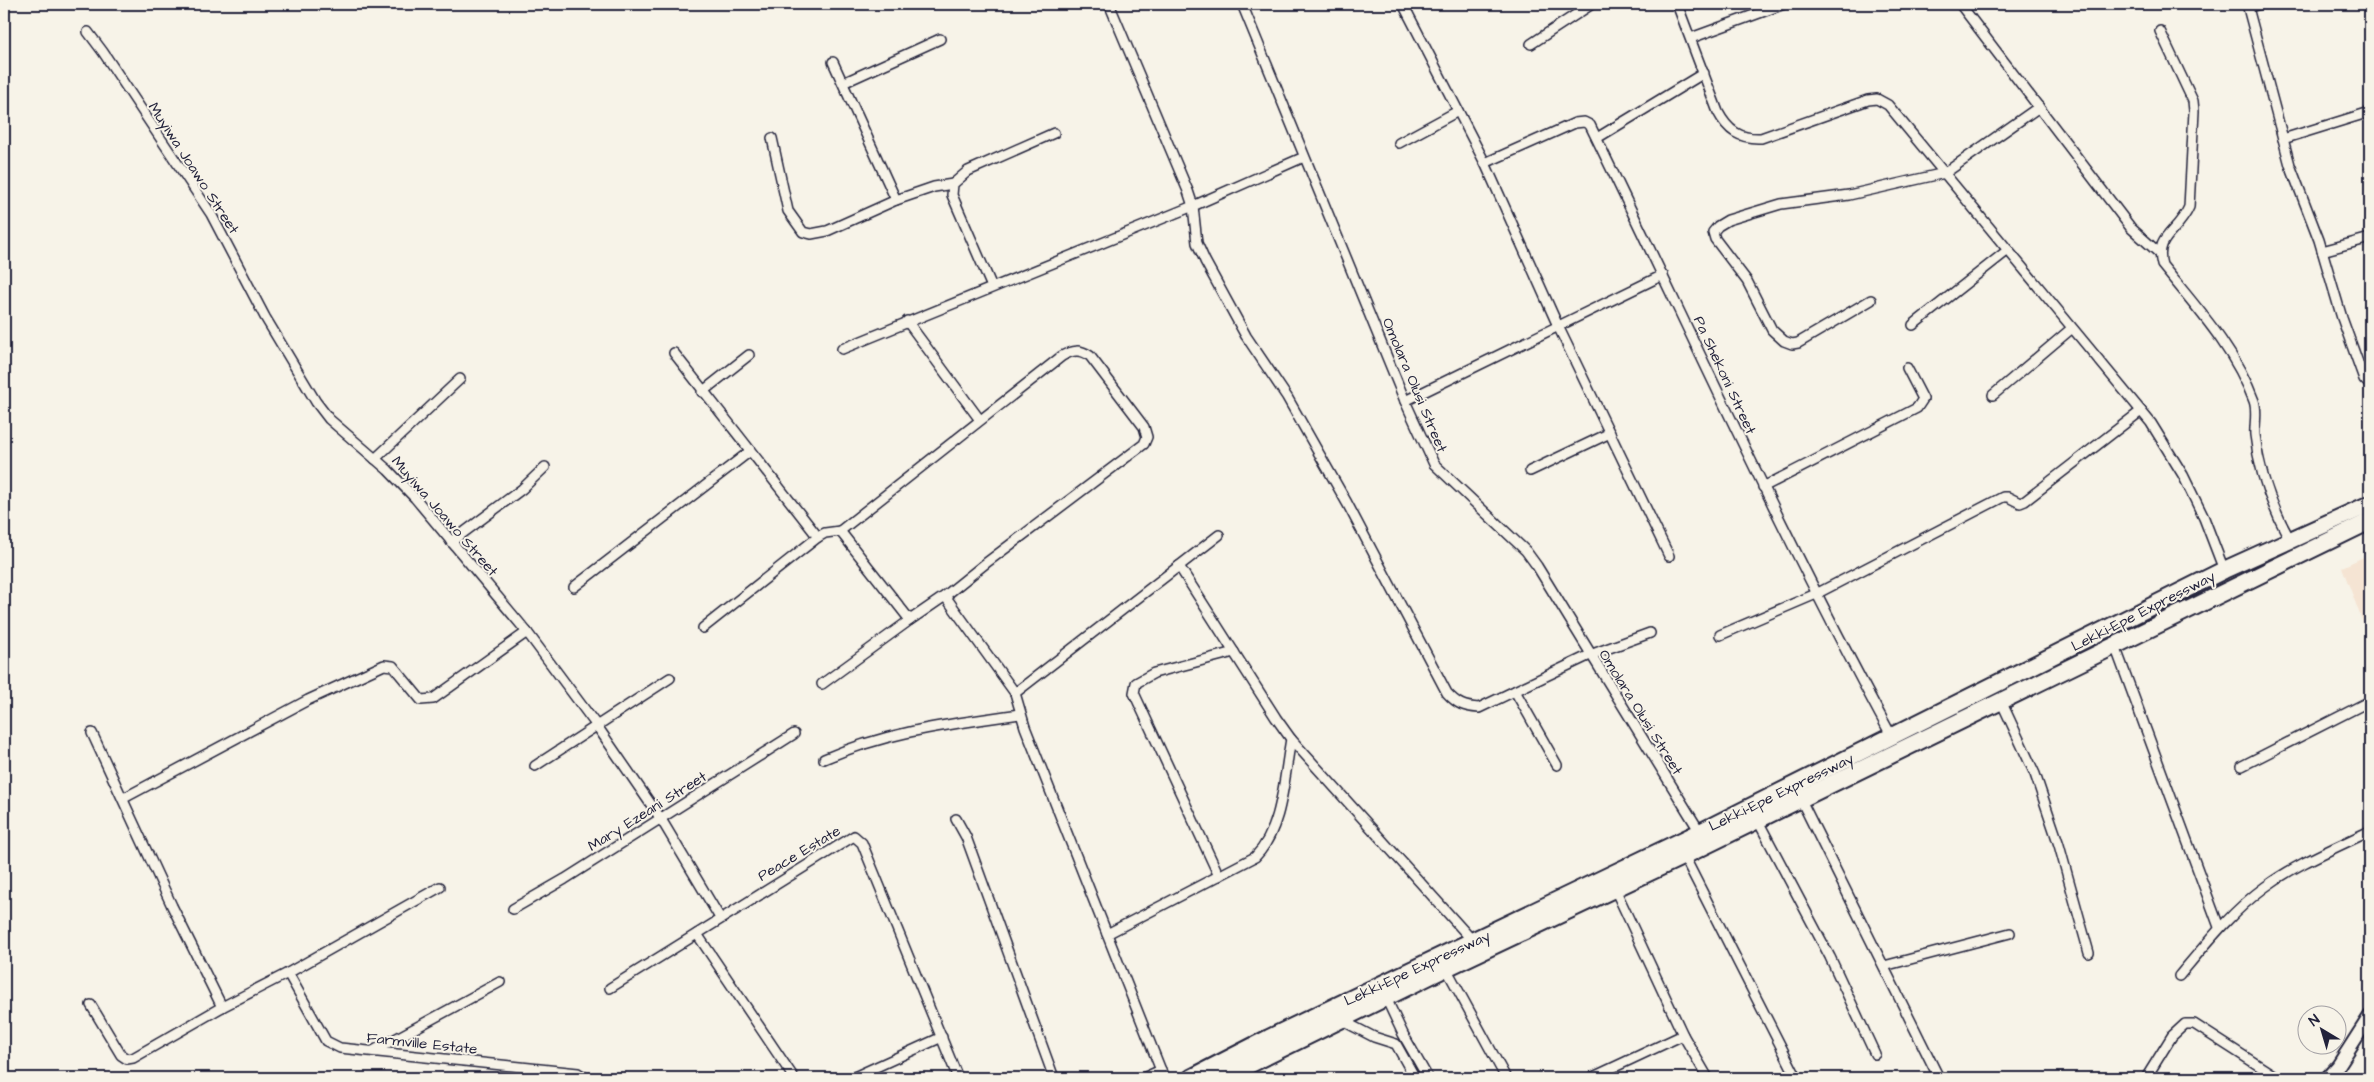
<svg xmlns="http://www.w3.org/2000/svg" width="2374" height="1082" font-family="'Architects Daughter',sans-serif">
  <style>
    .built { fill: #f5e4d3 }
    .lines { fill: none; stroke-linecap: round; stroke-linejoin: round }
    .street-casing { stroke: #22223b; stroke-width: 12 }
    .secondary-casing { stroke: #22223b; stroke-width: 16 }
    .highway-casing { stroke: #22223b; stroke-width: 20 }
    .street { stroke: #f7f3e8; stroke-width: 9 }
    .secondary { stroke: #f7f3e8; stroke-width: 12 }
    .highway { stroke: #f7f3e8; stroke-width: 16 }
    .labels { text-anchor: middle; stroke-width: 4; stroke-linejoin: round; paint-order: stroke }
    .street-label { font-size: 15px; fill: #22223b; stroke: #f7f3e8 }
  </style>
  <rect width="100%" height="100%" fill="#f7f3e8"/>
  <filter id="ink" filterUnits="userSpaceOnUse"><feTurbulence type="fractalNoise" baseFrequency=".02" numOctaves="2"/><feDisplacementMap in="SourceGraphic" scale="10" xChannelSelector="R" yChannelSelector="G"/><feConvolveMatrix kernelMatrix="1 2 1 2 8 2 1 2 1" color-interpolation-filters="sRGB"/></filter>
  <g filter="url(#ink)">
    <!-- built -->
    <polygon class="built" points="2370,554 2370,635 2368,636 2342,567"/>
    <g class="lines">
      <!-- street casing -->
      <g class="street-casing">
        <g id="street">
          <polyline points="1242,4 1405,401 1434,464 1526,551 1537,566 1700,832"/>
          <polyline points="1403,4 1485,163 1558,326 1669,556"/>
          <path d="M1677 4 1718 112C1728 131 1740 139 1761 138L1868 100 1877 99 1888 105 2151 423 2183 475 2204 518 2224 570"/>
          <polyline points="1960,4 2131,228 2159,253"/>
          <polyline points="2247,4 2290,165 2319,240 2342,318 2364,379 2370,385"/>
          <path d="M1110 6 1188 191 1193 206 1197 243 1205 261 1246 336 1287 397 1347 503 1447 693C1457 704 1464 707 1479 708L1590 655 1650 633"/>
          <polyline points="2249,7 2261,4"/>
          <path d="M2160 31 2193 101 2194 111 2189 207C2178 233 2154 236 2162 265 2196 307 2235 349 2254 401 2258 412 2254 425 2255 435 2259 472 2273 509 2290 540"/>
          <polyline points="88,32 103,52 211,214 265,317 316,402 329,419 388,470 415,498 527,632 597,726 661,819 720,918"/>
          <polyline points="1691,38 1784,4"/>
          <polyline points="1531,44 1592,4"/>
          <polyline points="833,62 896,200"/>
          <polyline points="843,83 940,39"/>
          <polyline points="772,138 788,211 803,232 811,234 827,231 896,200 934,187 953,184"/>
          <polyline points="1597,138 1704,73"/>
          <polyline points="2283,139 2370,112"/>
          <polyline points="1399,143 1458,111"/>
          <path d="M1485 163 1575 123 1584 122 1590 125C1690 330 1783 537 1892 737"/>
          <polyline points="2322,251 2370,238"/>
          <polyline points="992,287 952,195 953,184 968,171 1054,133"/>
          <polyline points="1871,300 1798,343 1792,344 1784,341 1772,330 1747,281 1715,239 1713,232 1718,226 1728,220 1781,204 1849,195 1945,173 2039,107"/>
          <polyline points="907,321 980,420"/>
          <polyline points="1913,325 2008,250"/>
          <polyline points="842,349 1193,206 1304,157"/>
          <polyline points="674,353 818,537 825,533 840,531 910,620 945,596 1015,693 1025,727 1164,1078"/>
          <polyline points="702,392 749,355"/>
          <polyline points="1993,395 2071,329"/>
          <polyline points="1405,401 1663,275"/>
          <polyline points="375,459 460,379"/>
          <polyline points="1530,471 1610,433"/>
          <polyline points="1763,487 1917,408 1923,399 1907,368"/>
          <path d="M840 531 1062 356C1073 350 1080 349 1090 356L1144 427 1147 437 1144 444 986 563 945 596"/>
          <polyline points="451,542 522,489 545,467"/>
          <polyline points="1179,566 1276,718 1291,739 1472,940"/>
          <polyline points="574,587 749,452"/>
          <polyline points="703,628 818,537"/>
          <polyline points="1720,635 1816,594 2003,497 2008,497 2020,503 2025,501 2141,411"/>
          <polyline points="2115,646 2219,927"/>
          <polyline points="822,684 910,620"/>
          <polyline points="1515,691 1557,765"/>
          <polyline points="1015,693 1219,535"/>
          <polyline points="2001,701 2035,774 2059,845 2089,953"/>
          <polyline points="92,733 172,906 222,1007"/>
          <path d="M824 759C888 731 952 724 1020 714"/>
          <polyline points="535,766 670,678"/>
          <polyline points="2242,766 2370,701"/>
          <polyline points="124,798 308,700 384,665 393,666 421,700 433,699 527,632"/>
          <polyline points="1800,798 1939,1078"/>
          <polyline points="956,819 966,837 1054,1078"/>
          <polyline points="1757,819 1830,957 1875,1054"/>
          <polyline points="1684,856 1797,1078"/>
          <polyline points="1219,876 1134,693 1136,683 1154,673 1234,652"/>
          <polyline points="1615,889 1683,1035 1708,1078"/>
          <polyline points="513,909 565,879 794,734"/>
          <polyline points="697,934 794,1078"/>
          <path d="M1107 934 1255 857C1283 829 1284 776 1291 739"/>
          <polyline points="1884,966 2010,933"/>
          <polyline points="1446,968 1506,1078"/>
          <polyline points="288,973 440,887"/>
          <path d="M2179 976C2206 944 2231 912 2265 887 2296 864 2335 848 2370 831"/>
          <polyline points="610,988 854,836 862,843 958,1078"/>
          <polyline points="1386,998 1403,1034 1428,1078"/>
          <polyline points="91,1005 121,1055 127,1059 133,1058 222,1007 288,973 326,1041 340,1048 578,1073 586,1078"/>
          <polyline points="1341,1020 1374,1037 1396,1044 1415,1078"/>
          <polyline points="373,1051 500,982"/>
          <polyline points="852,1078 942,1037"/>
          <polyline points="1143,1078 1161,1070"/>
          <polyline points="1591,1078 1683,1035"/>
          <polyline points="2146,1078 2172,1036 2185,1024 2194,1024 2278,1078"/>
        </g>
      </g>
      <!-- secondary casing -->
      <g class="secondary-casing">
        <polyline id="secondary" points="2327,1078 2338,1066 2370,1016"/>
      </g>
      <!-- highway casing -->
      <g class="highway-casing">
        <g id="highway">
          <polyline points="1191,1078 1269,1038 1700,832 2224,570 2370,504"/>
          <polyline points="1222,1078 1446,968 1684,856 2370,521"/>
        </g>
      </g>
      <!-- street -->
      <use href="#street" class="street"/>
      <!-- secondary -->
      <use href="#secondary" class="secondary"/>
      <!-- highway -->
      <use href="#highway" class="highway"/>
    </g>
  </g>
  <g class="labels">
    <!-- street labels -->
    <g class="street-label">
      <text transform="translate(194 168) rotate(57)" y="5">Muyiwa Joawo Street</text>
      <text transform="translate(1725 375) rotate(65)" y="5">Pa Shekoni Street</text>
      <text transform="translate(1415 385) rotate(67)" y="5">Omolara Olusi Street</text>
      <text transform="translate(445 516) rotate(49)" y="5">Muyiwa Joawo Street</text>
      <text transform="translate(2143 611) rotate(-27)" y="5">Lekki-Epe Expressway</text>
      <text transform="translate(1641 712) rotate(58)" y="5">Omolara Olusi Street</text>
      <text transform="translate(1781 792) rotate(-26)" y="5">Lekki-Epe Expressway</text>
      <text transform="translate(647 811) rotate(-32)" y="5">Mary Ezeani Street</text>
      <text transform="translate(799 853) rotate(-31)" y="5">Peace Estate</text>
      <text transform="translate(1417 968) rotate(-25)" y="5">Lekki-Epe Expressway</text>
      <text transform="translate(422 1043) rotate(6)" y="5">Farmville Estate</text>
    </g>
  </g>
  <!-- margin -->
  <rect width="2374" height="1082" fill="none" stroke="#f7f3e8" stroke-width="20"/>
  <rect x="10" y="10" width="2354" height="1062" fill="none" stroke="#22223b" stroke-width="2" filter="url(#ink)"/>
  <!-- north arrow -->
  <g transform="translate(2322 1030) rotate(322)"><circle r="24" fill="#f7f3e8" stroke="#a29fa3"/>
  <path d="M0-4L9 19L0 12L-9 19Z" fill="#22223b"/>
  <text y="-8" font-size="14" font-weight="bold" text-anchor="middle" fill="#22223b">N</text>
  </g>
</svg>
